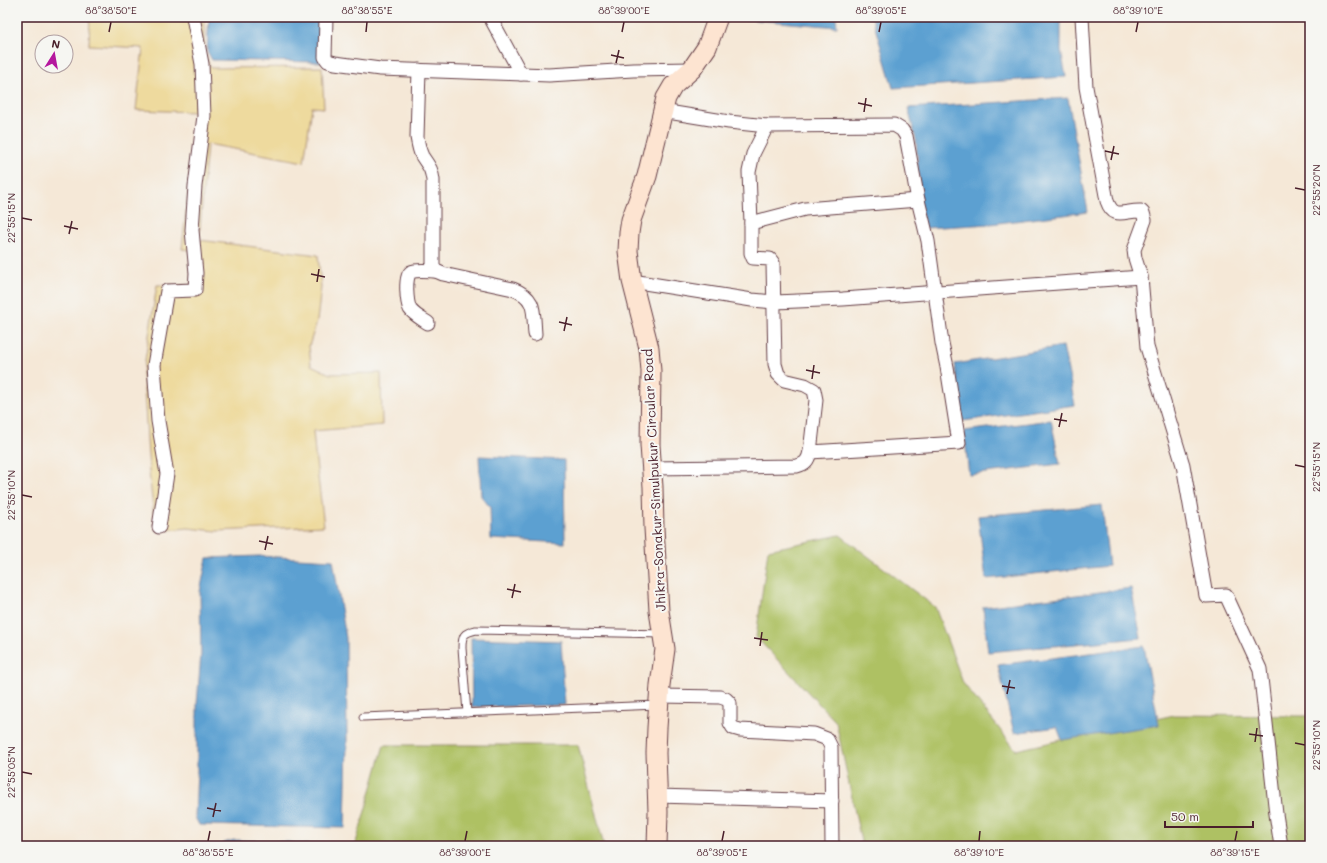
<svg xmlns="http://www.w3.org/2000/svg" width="1327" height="863" font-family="Mali,sans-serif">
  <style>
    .green { fill: #aec164; stroke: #7c7048 }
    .sand { fill: #eeda9e; stroke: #9c7c64 }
    .water { fill: #5ca0d1; stroke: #53607e }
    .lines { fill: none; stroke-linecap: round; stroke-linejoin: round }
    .lane-casing { stroke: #643d45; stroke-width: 9 }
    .street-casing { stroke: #643d45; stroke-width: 15 }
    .secondary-casing { stroke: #643d45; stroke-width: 21 }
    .lane { stroke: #fff; stroke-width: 7 }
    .street { stroke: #fff; stroke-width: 13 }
    .secondary { stroke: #fde4d1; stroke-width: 19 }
    .ticks { fill: none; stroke: #4a1f2b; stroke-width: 1.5 }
    .labels { text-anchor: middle; stroke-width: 4; stroke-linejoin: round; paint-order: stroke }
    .street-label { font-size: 13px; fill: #4a1f2b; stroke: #f6f6f2 }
    .neatline { fill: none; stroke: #4a1f2b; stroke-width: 1.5 }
    .ticks-label { font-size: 10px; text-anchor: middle; fill: #4a1f2b }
  </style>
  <rect width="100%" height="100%" fill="#f6f6f2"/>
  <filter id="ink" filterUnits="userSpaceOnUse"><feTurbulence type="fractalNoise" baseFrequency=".025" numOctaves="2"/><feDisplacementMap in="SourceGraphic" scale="8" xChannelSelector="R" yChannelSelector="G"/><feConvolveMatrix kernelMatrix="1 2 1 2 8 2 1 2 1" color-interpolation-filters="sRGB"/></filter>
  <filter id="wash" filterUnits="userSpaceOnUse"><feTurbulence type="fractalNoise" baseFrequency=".012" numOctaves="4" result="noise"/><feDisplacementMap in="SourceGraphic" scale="16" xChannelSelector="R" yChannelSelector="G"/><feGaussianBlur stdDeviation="0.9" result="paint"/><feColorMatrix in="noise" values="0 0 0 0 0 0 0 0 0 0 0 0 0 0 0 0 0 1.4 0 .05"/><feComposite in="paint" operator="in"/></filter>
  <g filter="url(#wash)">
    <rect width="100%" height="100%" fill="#f5e8d7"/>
    <!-- green -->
    <g class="green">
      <polygon points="840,535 935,607 963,683 1016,750 1174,715 1310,716 1310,846 862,846 836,722 756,637 768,550"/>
      <polygon points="384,745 578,745 604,846 355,846"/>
    </g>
    <!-- sand -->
    <polygon class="sand" points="90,17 204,17 204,53 211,68 322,67 324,108 312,107 304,162 207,144 199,240 318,255 321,287 317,321 309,346 311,365 330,374 381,373 382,425 313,431 315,453 324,526 217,531 188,528 168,530 154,517 149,472 143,373 157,285 191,285 191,250 182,249 196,112 136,110 143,48 89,45"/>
    <!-- water -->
    <g class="water">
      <polygon points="209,17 320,17 321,62 212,60 207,51"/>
      <polygon points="735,17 836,17 837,27 734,18"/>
      <polygon points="872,17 1061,17 1061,50 1066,77 893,88"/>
      <polygon points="1068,98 1088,212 990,224 925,228 921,210 916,140 908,108"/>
      <polygon points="1063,346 1075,405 963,421 955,364"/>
      <polygon points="1051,420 1060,464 969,475 964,431"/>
      <polygon points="479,456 564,460 565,543 491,539 490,507 481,496"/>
      <polygon points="1102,505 1109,566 986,579 978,516"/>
      <polygon points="259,556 333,560 346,638 347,743 345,828 199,825 195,817 197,771 197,704 201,654 200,592 207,558"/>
      <polygon points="1131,588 1141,638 988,652 983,607"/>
      <polygon points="471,638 561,641 565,705 472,707"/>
      <polygon points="1144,646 1159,725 1062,740 1057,727 1014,733 998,665"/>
      <polygon points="234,840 290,842 315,846 222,846 224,843"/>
    </g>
  </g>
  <g filter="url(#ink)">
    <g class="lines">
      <!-- lane casing -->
      <g class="lane-casing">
        <g id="lane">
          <path d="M467 713 462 648C462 636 463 633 476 630L663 634"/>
          <polyline points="363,717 658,705"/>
        </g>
      </g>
      <!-- street casing -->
      <g class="street-casing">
        <g id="street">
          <polyline points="326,17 325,57 328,61 335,63 380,69 549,75 633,70 692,69"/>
          <polyline points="490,17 521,74"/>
          <path d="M1082 17 1086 87 1107 201C1114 221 1125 210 1141 211L1143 213 1145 220 1134 250 1135 258 1141 277 1147 347 1183 465 1206 596 1226 595 1260 669 1276 814 1281 846"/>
          <path d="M419 70 417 137C418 143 419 150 422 156 429 167 431 167 433 180V267L436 271 443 274 513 289C537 298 533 312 535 334"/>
          <polyline points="662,111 729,122 767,126 894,125 902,130 906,136 918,200 928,241 942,343 947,367 959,443 810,452"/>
          <polyline points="751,223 805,209 918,200"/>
          <polyline points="632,281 752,300 775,302 843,299 1141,277"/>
          <path d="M428 323C422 319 414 315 410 309 407 303 404 276 411 272 417 269 429 271 436 271"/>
          <path d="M652 468 797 466C805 464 808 461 810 452L816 400 814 390 805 385 784 380 778 374 775 364 773 263 770 259 753 258 751 253V223L749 172 753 154 767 126"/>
          <polyline points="159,527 167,474 158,421 154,365 167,291 195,290 196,273 192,230 195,186 204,116 202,64 193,17"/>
          <polyline points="659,696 720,697 726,699 730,703 730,723 733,728 740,730 814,734 827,739 831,747 832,846"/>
          <polyline points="658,796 832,801"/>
        </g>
      </g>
      <!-- secondary casing -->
      <g class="secondary-casing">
        <polyline id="secondary" points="657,846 658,812 656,753 657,728 660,685 665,649 659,611 654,528 653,487 650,445 651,371 649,348 632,281 628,251 629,233 631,220 647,176 666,98 673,86 692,69 707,47 718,17"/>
      </g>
      <!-- lane -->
      <use href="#lane" class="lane"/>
      <!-- street -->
      <use href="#street" class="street"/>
      <!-- secondary -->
      <use href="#secondary" class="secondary"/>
    </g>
  </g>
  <!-- ticks -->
  <path class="ticks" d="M109 32 111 22M366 32 367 22M622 32 624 22M879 32 881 22M1136 32 1138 22M611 55 624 58M616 63 619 50M858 103 872 106M864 112 866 98M1105 151 1119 154M1111 160 1114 146M1295 188 1305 190M22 218 32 220M64 226 78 229M69 234 72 221M311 274 325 277M317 282 319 269M559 322 572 325M564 331 567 317M806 370 820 373M812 379 814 365M1054 419 1067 421M1059 427 1062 413M1295 465 1305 467M22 495 32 497M259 541 273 544M265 550 268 536M507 589 521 592M512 598 515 584M754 638 768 640M760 646 762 632M1002 686 1015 688M1007 694 1010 680M1249 734 1263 736M1255 742 1257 728M1295 743 1305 745M22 772 32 774M207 808 221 811M213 817 216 803M208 841 210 831M465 841 467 831M722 841 724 831M979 841 980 831M1235 841 1237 831"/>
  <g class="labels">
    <!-- street labels -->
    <g class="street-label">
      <text transform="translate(654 480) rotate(-93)" y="5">Jhikra-Sonakur-Simulpukur Circular Road</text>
    </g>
  </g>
  <!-- margin -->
  <rect width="1327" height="863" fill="none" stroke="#f6f6f2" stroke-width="44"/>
  <!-- north arrow -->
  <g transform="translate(54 54) rotate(11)"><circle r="19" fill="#f6f6f2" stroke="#b1a0a2"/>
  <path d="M0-3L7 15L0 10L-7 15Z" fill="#b5179e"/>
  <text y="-6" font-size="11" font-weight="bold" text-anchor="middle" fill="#4a1f2b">N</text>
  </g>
  <!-- scale -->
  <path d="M1165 821v6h88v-6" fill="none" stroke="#4a1f2b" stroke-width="2"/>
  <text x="1171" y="821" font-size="12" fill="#4a1f2b" stroke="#f6f6f2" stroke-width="3" paint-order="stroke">50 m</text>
  <rect x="22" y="22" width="1283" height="819" class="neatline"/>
  <g class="ticks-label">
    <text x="111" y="14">88°38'50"E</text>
    <text x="367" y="14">88°38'55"E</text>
    <text x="624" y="14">88°39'00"E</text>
    <text x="881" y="14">88°39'05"E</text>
    <text x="1138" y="14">88°39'10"E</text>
    <text transform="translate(1316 190) rotate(-90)" y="4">22°55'20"N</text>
    <text transform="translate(11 218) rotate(-90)" y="4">22°55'15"N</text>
    <text transform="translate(1316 467) rotate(-90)" y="4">22°55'15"N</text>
    <text transform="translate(11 495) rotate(-90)" y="4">22°55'10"N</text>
    <text transform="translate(1316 745) rotate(-90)" y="4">22°55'10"N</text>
    <text transform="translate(11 772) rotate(-90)" y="4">22°55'05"N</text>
    <text x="208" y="856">88°38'55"E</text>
    <text x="465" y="856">88°39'00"E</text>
    <text x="722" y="856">88°39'05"E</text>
    <text x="979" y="856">88°39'10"E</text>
    <text x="1235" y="856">88°39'15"E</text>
  </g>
</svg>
